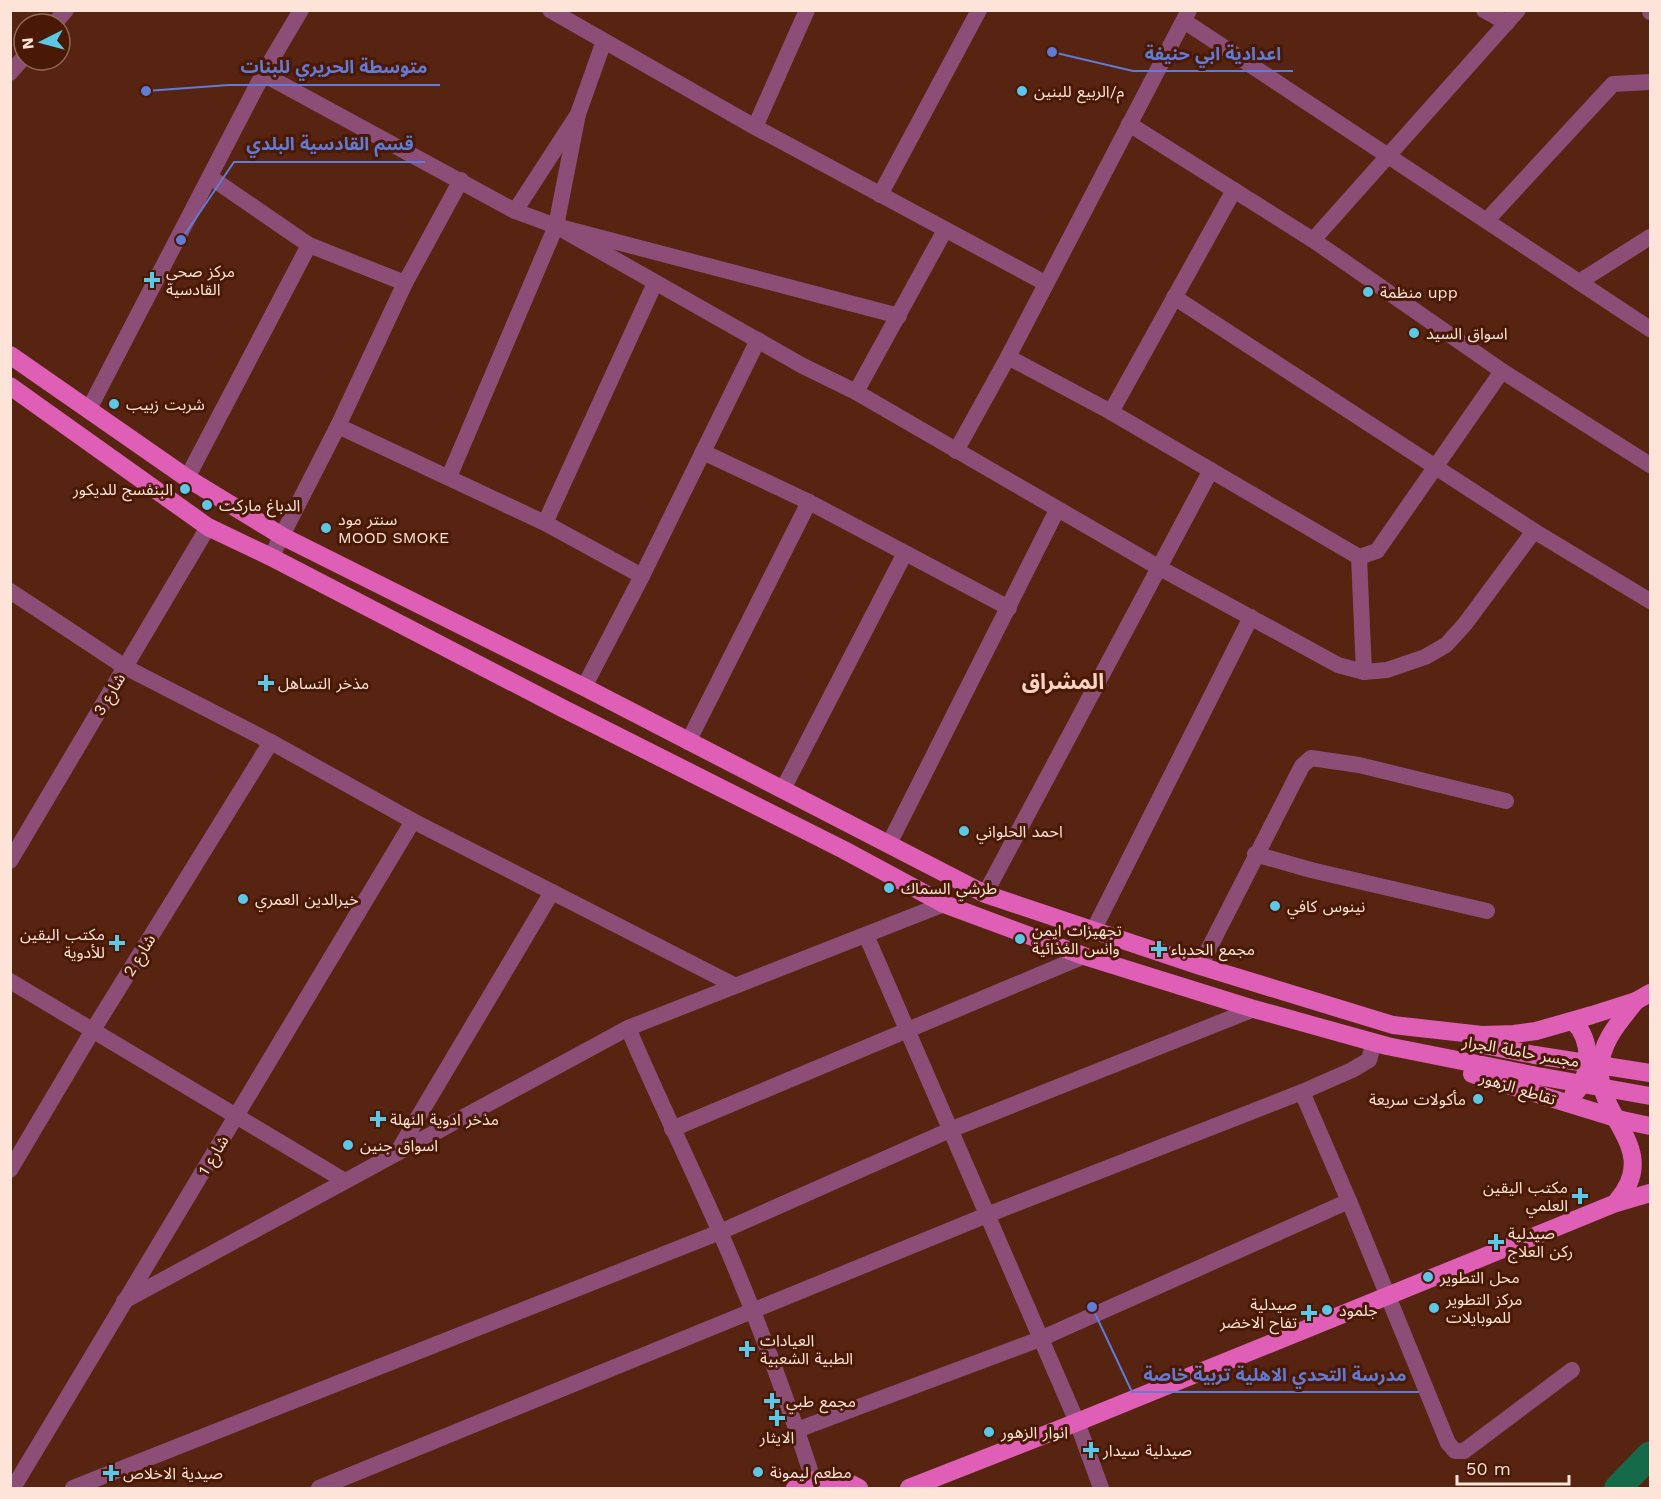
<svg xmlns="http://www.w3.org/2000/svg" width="1661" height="1499" font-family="'Work Sans','Noto Sans Arabic',sans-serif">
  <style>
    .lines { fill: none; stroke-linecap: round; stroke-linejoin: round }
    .river { stroke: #156b49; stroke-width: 27 }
    .street { stroke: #8c4e77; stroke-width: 16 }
    .primary { stroke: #df5fb7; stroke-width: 18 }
    .primary-bridge { stroke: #df5fb7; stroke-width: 18 }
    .poi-dot { fill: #5dc7e8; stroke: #4a1905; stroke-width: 2 }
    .labels { text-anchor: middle; stroke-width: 6; stroke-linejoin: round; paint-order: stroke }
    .poi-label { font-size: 16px; fill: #fee3d9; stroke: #4a1905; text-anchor: start }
    .street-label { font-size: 16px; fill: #fee3d9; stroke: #4a1905 }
    .district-label { font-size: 22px; font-weight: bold; fill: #fbd4c6; stroke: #4a1905 }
    .leader { fill: none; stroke: #607bd8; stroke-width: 2 }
    .callout-dot { fill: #607bd8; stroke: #4a1905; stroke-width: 2 }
    .callout-label { font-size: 18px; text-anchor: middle; font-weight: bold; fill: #607bd8; stroke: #4a1905; stroke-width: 6; stroke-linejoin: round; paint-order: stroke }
  </style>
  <rect width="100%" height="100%" fill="#562410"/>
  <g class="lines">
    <!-- river -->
    <polyline class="river" points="1618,1488 1650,1455"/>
    <!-- street -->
    <g class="street">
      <polyline points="550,10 755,127 1045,283"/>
      <polyline points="1484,10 1507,23"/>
      <polyline points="1650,10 1650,12"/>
      <polyline points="1184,21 1650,329"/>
      <polyline points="54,24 66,10"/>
      <polyline points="10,73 24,57"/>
      <polyline points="263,74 515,211 556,226 803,366 856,392 1158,567 1338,665 1364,672 1387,670 1425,657 1446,645 1465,624 1534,531"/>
      <polyline points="578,114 556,226 899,316"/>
      <polyline points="1129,124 1313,240 1502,371 1650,465"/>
      <polyline points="755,127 807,10"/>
      <polyline points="210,177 309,245 405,283"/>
      <polyline points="880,195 979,10"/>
      <polyline points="515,211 578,114 604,41"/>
      <polyline points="1487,220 1613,84 1650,82"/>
      <polyline points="1313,240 1518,10"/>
      <polyline points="1579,282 1650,237"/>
      <polyline points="1174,297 1534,531 1650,601"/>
      <polyline points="1008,357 1111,412 1359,557 1377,551 1502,371"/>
      <polyline points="856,392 945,230"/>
      <polyline points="89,409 263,74 301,10"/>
      <polyline points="1111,412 1234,190"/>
      <polyline points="338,426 545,523 642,576"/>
      <polyline points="956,451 1008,357 1189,10"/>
      <polyline points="703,452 809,502 1009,608"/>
      <polyline points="449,477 556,226"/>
      <polyline points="187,478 309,245"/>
      <polyline points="545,523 655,283"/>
      <polyline points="271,557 338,426 405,283 461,180"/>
      <polyline points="1359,557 1364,672"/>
      <polyline points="10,591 125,667 271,742 413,821 734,985"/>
      <polyline points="584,687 642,576 758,340"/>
      <polyline points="688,742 809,502"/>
      <polyline points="783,789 905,553"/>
      <polyline points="889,844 1057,510"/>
      <polyline points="1255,854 1311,870 1487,911"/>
      <polyline points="10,861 208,527"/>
      <polyline points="985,894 1211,470"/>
      <polyline points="1093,931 1251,617"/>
      <polyline points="866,935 1077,1422 1101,1488"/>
      <polyline points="1200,966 1302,766 1311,758 1359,765 1506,801"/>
      <polyline points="10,981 345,1181"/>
      <path d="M628 1028C657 1096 690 1164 720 1232 755 1312 786 1396 813 1479"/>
      <polyline points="1302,1092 1349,1201 1448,1443 1455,1451 1464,1451 1572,1370"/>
      <polyline points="672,1129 1084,956"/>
      <polyline points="398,1151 552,892"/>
      <polyline points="10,1170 93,1030 271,742"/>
      <polyline points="124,1301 628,1028 944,904"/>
      <polyline points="797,1430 1040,1339 1349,1201"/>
      <polyline points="13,1488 413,821"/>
      <polyline points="73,1488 720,1232 950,1130 1254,1009"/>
      <polyline points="319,1488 987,1215 1302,1092 1352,1070 1369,1060 1374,1042"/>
    </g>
    <!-- primary -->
    <g class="primary">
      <polyline points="10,355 187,478 282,536 584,687 985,894 1200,966 1393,1025 1482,1035 1514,1034 1536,1031 1592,1015 1636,1001 1650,993"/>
      <polyline points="10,386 208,527 271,557 564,709 844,850 944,904 1084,956 1254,1009 1387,1046 1532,1075"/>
      <path d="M1573 1021C1592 1039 1593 1076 1573 1095"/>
      <polyline points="1474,1043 1535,1055"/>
      <polyline points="1472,1074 1622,1120 1650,1126"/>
      <path d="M1617 1201C1661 1150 1599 1120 1600 1070 1600 1042 1620 1021 1636 1001"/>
      <path d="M795 1488C814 1476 839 1476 859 1488"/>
      <polyline points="909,1488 1075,1423 1616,1203 1650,1193"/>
    </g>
    <!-- primary-bridge -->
    <g class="primary-bridge">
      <polyline points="1535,1055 1650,1073"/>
      <polyline points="1532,1075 1650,1096"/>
    </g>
  </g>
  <!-- markers -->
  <g class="poi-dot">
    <circle cx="1022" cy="91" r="6"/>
    <path d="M149 271h6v6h6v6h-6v6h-6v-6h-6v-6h6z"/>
    <circle cx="1368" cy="292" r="6"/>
    <circle cx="1414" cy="333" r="6"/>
    <circle cx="114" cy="404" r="6"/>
    <circle cx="185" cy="489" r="6"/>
    <circle cx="207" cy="505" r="6"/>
    <circle cx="326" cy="528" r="6"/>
    <path d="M263 674h6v6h6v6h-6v6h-6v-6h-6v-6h6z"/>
    <circle cx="964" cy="831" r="6"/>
    <circle cx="889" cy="888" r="6"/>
    <circle cx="243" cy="899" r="6"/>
    <circle cx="1275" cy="906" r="6"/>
    <circle cx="1020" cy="939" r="6"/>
    <path d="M114 934h6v6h6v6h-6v6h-6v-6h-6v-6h6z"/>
    <path d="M1156 940h6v6h6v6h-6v6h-6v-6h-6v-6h6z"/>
    <circle cx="1478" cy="1099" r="6"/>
    <path d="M375 1110h6v6h6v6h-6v6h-6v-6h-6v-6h6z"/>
    <circle cx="348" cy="1145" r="6"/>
    <path d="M1577 1187h6v6h6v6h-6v6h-6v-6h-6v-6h6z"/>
    <path d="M1493 1233h6v6h6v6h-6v6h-6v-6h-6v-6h6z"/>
    <circle cx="1428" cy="1277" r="6"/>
    <circle cx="1434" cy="1308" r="6"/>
    <circle cx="1327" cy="1310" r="6"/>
    <path d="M1306 1304h6v6h6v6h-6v6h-6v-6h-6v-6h6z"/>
    <path d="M744 1340h6v6h6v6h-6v6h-6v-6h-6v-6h6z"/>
    <path d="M769 1392h6v6h6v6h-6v6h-6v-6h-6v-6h6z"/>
    <path d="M774 1409h6v6h6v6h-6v6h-6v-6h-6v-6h6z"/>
    <circle cx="989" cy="1432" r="6"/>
    <path d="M1088 1441h6v6h6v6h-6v6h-6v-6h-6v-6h6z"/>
    <circle cx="758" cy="1472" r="6"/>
    <path d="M108 1464h6v6h6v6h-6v6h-6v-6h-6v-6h6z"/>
  </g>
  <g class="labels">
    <!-- poi labels -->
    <g class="poi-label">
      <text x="1034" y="97">م/الربيع للبنين</text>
      <text x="166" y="277">مركز صحي<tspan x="166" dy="18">القادسية</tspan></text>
      <text x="1380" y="298">منظمة upp</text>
      <text x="1426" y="339">اسواق السيد</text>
      <text x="126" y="410">شربت زبيب</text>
      <text x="173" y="495" text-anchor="end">البنفسج للديكور</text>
      <text x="219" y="511">الدباغ ماركت</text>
      <text x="338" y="525">سنتر مود<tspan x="338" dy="18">MOOD SMOKE</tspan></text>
      <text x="278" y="689">مذخر التساهل</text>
      <text x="976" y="837">احمد الحلواني</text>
      <text x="901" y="894">طرشي السماك</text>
      <text x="255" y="905">خيرالدين العمري</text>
      <text x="1287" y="912">نينوس كافي</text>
      <text x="1032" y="936">تجهيزات ايمن<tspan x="1032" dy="18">وانس الغذائية</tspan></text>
      <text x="105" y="940" text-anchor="end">مكتب اليقين<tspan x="105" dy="18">للأدوية</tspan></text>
      <text x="1171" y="955">مجمع الحدباء</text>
      <text x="1466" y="1105" text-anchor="end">مأكولات سريعة</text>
      <text x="390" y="1125">مذخر ادوية النهلة</text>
      <text x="360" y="1151">اسواق جنين</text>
      <text x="1568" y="1193" text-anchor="end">مكتب اليقين<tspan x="1568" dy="18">العلمي</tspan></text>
      <text x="1508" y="1239">صيدلية<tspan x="1508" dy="18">ركن العلاج</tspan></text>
      <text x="1440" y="1283">محل التطوير</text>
      <text x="1446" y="1305">مركز التطوير<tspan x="1446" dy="18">للموبايلات</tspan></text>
      <text x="1297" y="1310" text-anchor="end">صيدلية<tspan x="1297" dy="18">تفاح الاخضر</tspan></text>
      <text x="1339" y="1316">جلمود</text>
      <text x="760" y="1346">العيادات<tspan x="760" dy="18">الطبية الشعبية</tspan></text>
      <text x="786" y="1407">مجمع طبي</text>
      <text x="1001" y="1438">انوار الزهور</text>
      <text x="777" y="1443" text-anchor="middle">الايثار</text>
      <text x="1103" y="1456">صيدلية سيدار</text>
      <text x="770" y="1478">مطعم ليمونة</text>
      <text x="123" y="1479">صيدية الاخلاص</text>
    </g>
    <!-- street labels -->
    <g class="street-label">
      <text transform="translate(109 694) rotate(-59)" y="6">شارع 3</text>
      <text transform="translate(139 955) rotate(-58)" y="6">شارع 2</text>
      <text transform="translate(1521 1051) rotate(10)" y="6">مجسر حاملة الجرار</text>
      <text transform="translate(1518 1088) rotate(17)" y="6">تقاطع الزهور</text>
      <text transform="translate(213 1155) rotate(-59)" y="6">شارع 1</text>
    </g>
    <!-- district labels -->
    <g class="district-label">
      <text x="1063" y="689">المشراق</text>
    </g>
  </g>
  <!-- callouts -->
  <path class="leader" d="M1052 52L1133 71H1293M146 91L229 85H440M181 240L234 162H425M1092 1307L1132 1392H1419"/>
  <g class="callout-dot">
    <circle cx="1052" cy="52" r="6"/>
    <circle cx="146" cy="91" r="6"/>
    <circle cx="181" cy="240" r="6"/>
    <circle cx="1092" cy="1307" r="6"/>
  </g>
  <g class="callout-label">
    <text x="1213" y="60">اعدادية ابي حنيفة</text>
    <text x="334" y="73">متوسطة الحريري للبنات</text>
    <text x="330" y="150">قسم القادسية البلدي</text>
    <text x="1275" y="1381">مدرسة التحدي الاهلية تربية خاصة</text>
  </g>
  <!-- border -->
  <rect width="1661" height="1499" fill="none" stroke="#fee3d9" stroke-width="24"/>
  <!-- north arrow -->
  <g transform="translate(42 42) rotate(264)"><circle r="28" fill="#4a1905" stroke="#926a5a" stroke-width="1.5"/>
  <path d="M0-4.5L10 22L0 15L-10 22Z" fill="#5dc7e8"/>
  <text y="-9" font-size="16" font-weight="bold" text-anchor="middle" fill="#fee3d9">N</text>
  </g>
  <!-- scale -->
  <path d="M1457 1475v9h112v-9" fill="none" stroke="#fee3d9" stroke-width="3"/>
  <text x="1466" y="1475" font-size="18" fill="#fee3d9" stroke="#4a1905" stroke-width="4.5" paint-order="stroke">50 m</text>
</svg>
